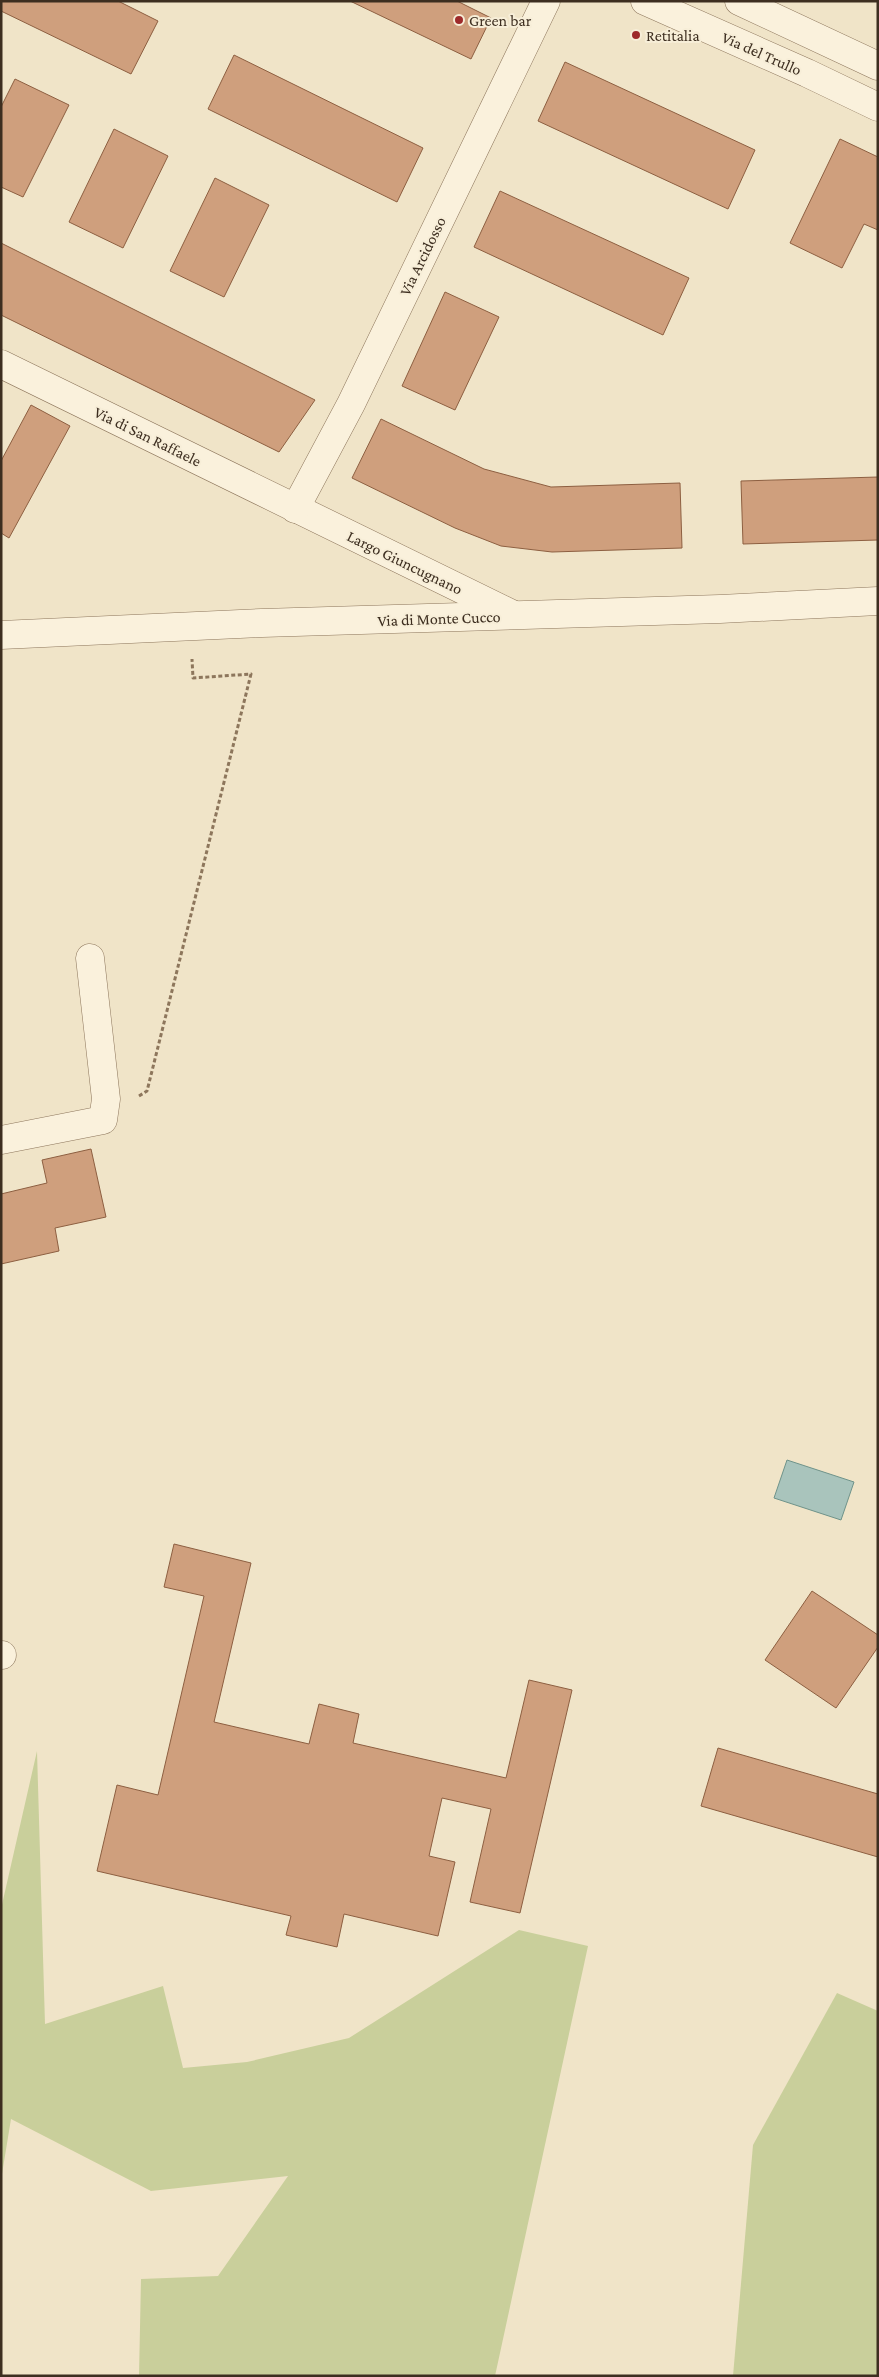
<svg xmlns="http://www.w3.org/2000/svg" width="879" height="2377" font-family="'Crimson Pro',serif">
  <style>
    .green { fill: #c9cf9b }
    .water { fill: #a9c4bc; stroke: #6f938a }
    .building { fill: #cf9f7d; stroke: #8d5f41 }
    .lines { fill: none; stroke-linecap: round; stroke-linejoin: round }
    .minor-casing { stroke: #8d765c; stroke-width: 29 }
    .path { stroke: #8d765c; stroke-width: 3; stroke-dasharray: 4 2.5; stroke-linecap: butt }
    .minor { stroke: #faf1dc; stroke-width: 28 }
    .poi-dot { fill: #9e2a2b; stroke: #f7eed8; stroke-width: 2 }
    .labels { text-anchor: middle; stroke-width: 4; stroke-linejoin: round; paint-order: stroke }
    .poi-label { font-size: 16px; fill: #3d2e20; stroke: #f7eed8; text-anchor: start }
    .street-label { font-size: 16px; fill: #3d2e20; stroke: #f7eed8 }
  </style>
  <rect width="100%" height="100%" fill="#f0e4c8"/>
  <!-- green -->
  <g class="green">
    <polygon points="37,1751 45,2024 163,1986 183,2068 247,2062 349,2038 519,1930 588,1946 495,2376 139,2376 141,2279 218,2276 288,2176 151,2191 11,2119 1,2180 1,1909"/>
    <polygon points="837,1993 878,2011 878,2376 733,2376 753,2145"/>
  </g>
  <!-- water -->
  <polygon class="water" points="787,1460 854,1482 841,1520 774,1498"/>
  <!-- building -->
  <g class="building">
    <polygon points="1,1 118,1 158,21 131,74 1,11"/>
    <polygon points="350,1 457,1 491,18 471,59"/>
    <polygon points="234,55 423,148 397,202 208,109"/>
    <polygon points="565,62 755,150 728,209 538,121"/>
    <polygon points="15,79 69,105 23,197 1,187 1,107"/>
    <polygon points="114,129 168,156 123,248 69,222"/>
    <polygon points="840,139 878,157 878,230 864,224 842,268 790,243"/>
    <polygon points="215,178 269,205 224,297 170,271"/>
    <polygon points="500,191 689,278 663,335 474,247"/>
    <polygon points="1,243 315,400 279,452 1,315"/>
    <polygon points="445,292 499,317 455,410 402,386"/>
    <polygon points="31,405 70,426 9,538 1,533 1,461"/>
    <polygon points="381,419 484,469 551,487 680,483 682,548 552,552 501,546 455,528 352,478"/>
    <polygon points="878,477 878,540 743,544 741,481"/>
    <polygon points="91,1149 106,1217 55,1228 59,1251 1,1264 1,1194 47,1183 42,1160"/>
    <polygon points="174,1544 251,1563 214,1722 309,1744 319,1704 359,1714 353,1743 506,1778 529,1680 572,1690 520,1913 470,1902 491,1809 442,1798 429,1856 455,1862 438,1936 344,1914 337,1947 286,1935 291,1916 97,1871 117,1785 158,1795 204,1596 164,1587"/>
    <polygon points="812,1591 878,1635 878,1647 836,1708 765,1660"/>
    <polygon points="718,1748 878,1794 878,1857 701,1806"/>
  </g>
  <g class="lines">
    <!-- minor casing -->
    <g class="minor-casing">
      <g id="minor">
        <polyline points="645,1 807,73 878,107"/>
        <polyline points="739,1 878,66"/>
        <polyline points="1,364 512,614"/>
        <polyline points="295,509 351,404 546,1"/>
        <polyline points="1,635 262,623 720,609 878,601"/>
        <polyline points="1,1140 103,1120 106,1099 90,958"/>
        <polyline points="1,1655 2,1655"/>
      </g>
    </g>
    <!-- path -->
    <polyline class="path" points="139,1096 147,1091 251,674 193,678 192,659"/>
    <!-- minor -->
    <use href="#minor" class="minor"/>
  </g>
  <!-- markers -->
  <g class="poi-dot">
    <circle cx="459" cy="20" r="5"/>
    <circle cx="636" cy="35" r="5"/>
  </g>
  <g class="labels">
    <!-- poi labels -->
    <g class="poi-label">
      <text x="469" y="26">Green bar</text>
      <text x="646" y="41">Retitalia</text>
    </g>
    <!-- street labels -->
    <g class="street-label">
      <text transform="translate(762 53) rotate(24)" y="6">Via del Trullo</text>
      <text transform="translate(422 256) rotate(-64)" y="6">Via Arcidosso</text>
      <text transform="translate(148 436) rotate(26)" y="6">Via di San Raffaele</text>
      <text transform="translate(405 562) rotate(26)" y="6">Largo Giuncugnano</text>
      <text transform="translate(439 618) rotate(-2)" y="6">Via di Monte Cucco</text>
    </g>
  </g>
  <!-- border -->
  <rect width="879" height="2377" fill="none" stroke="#3d2e20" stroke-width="5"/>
</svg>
